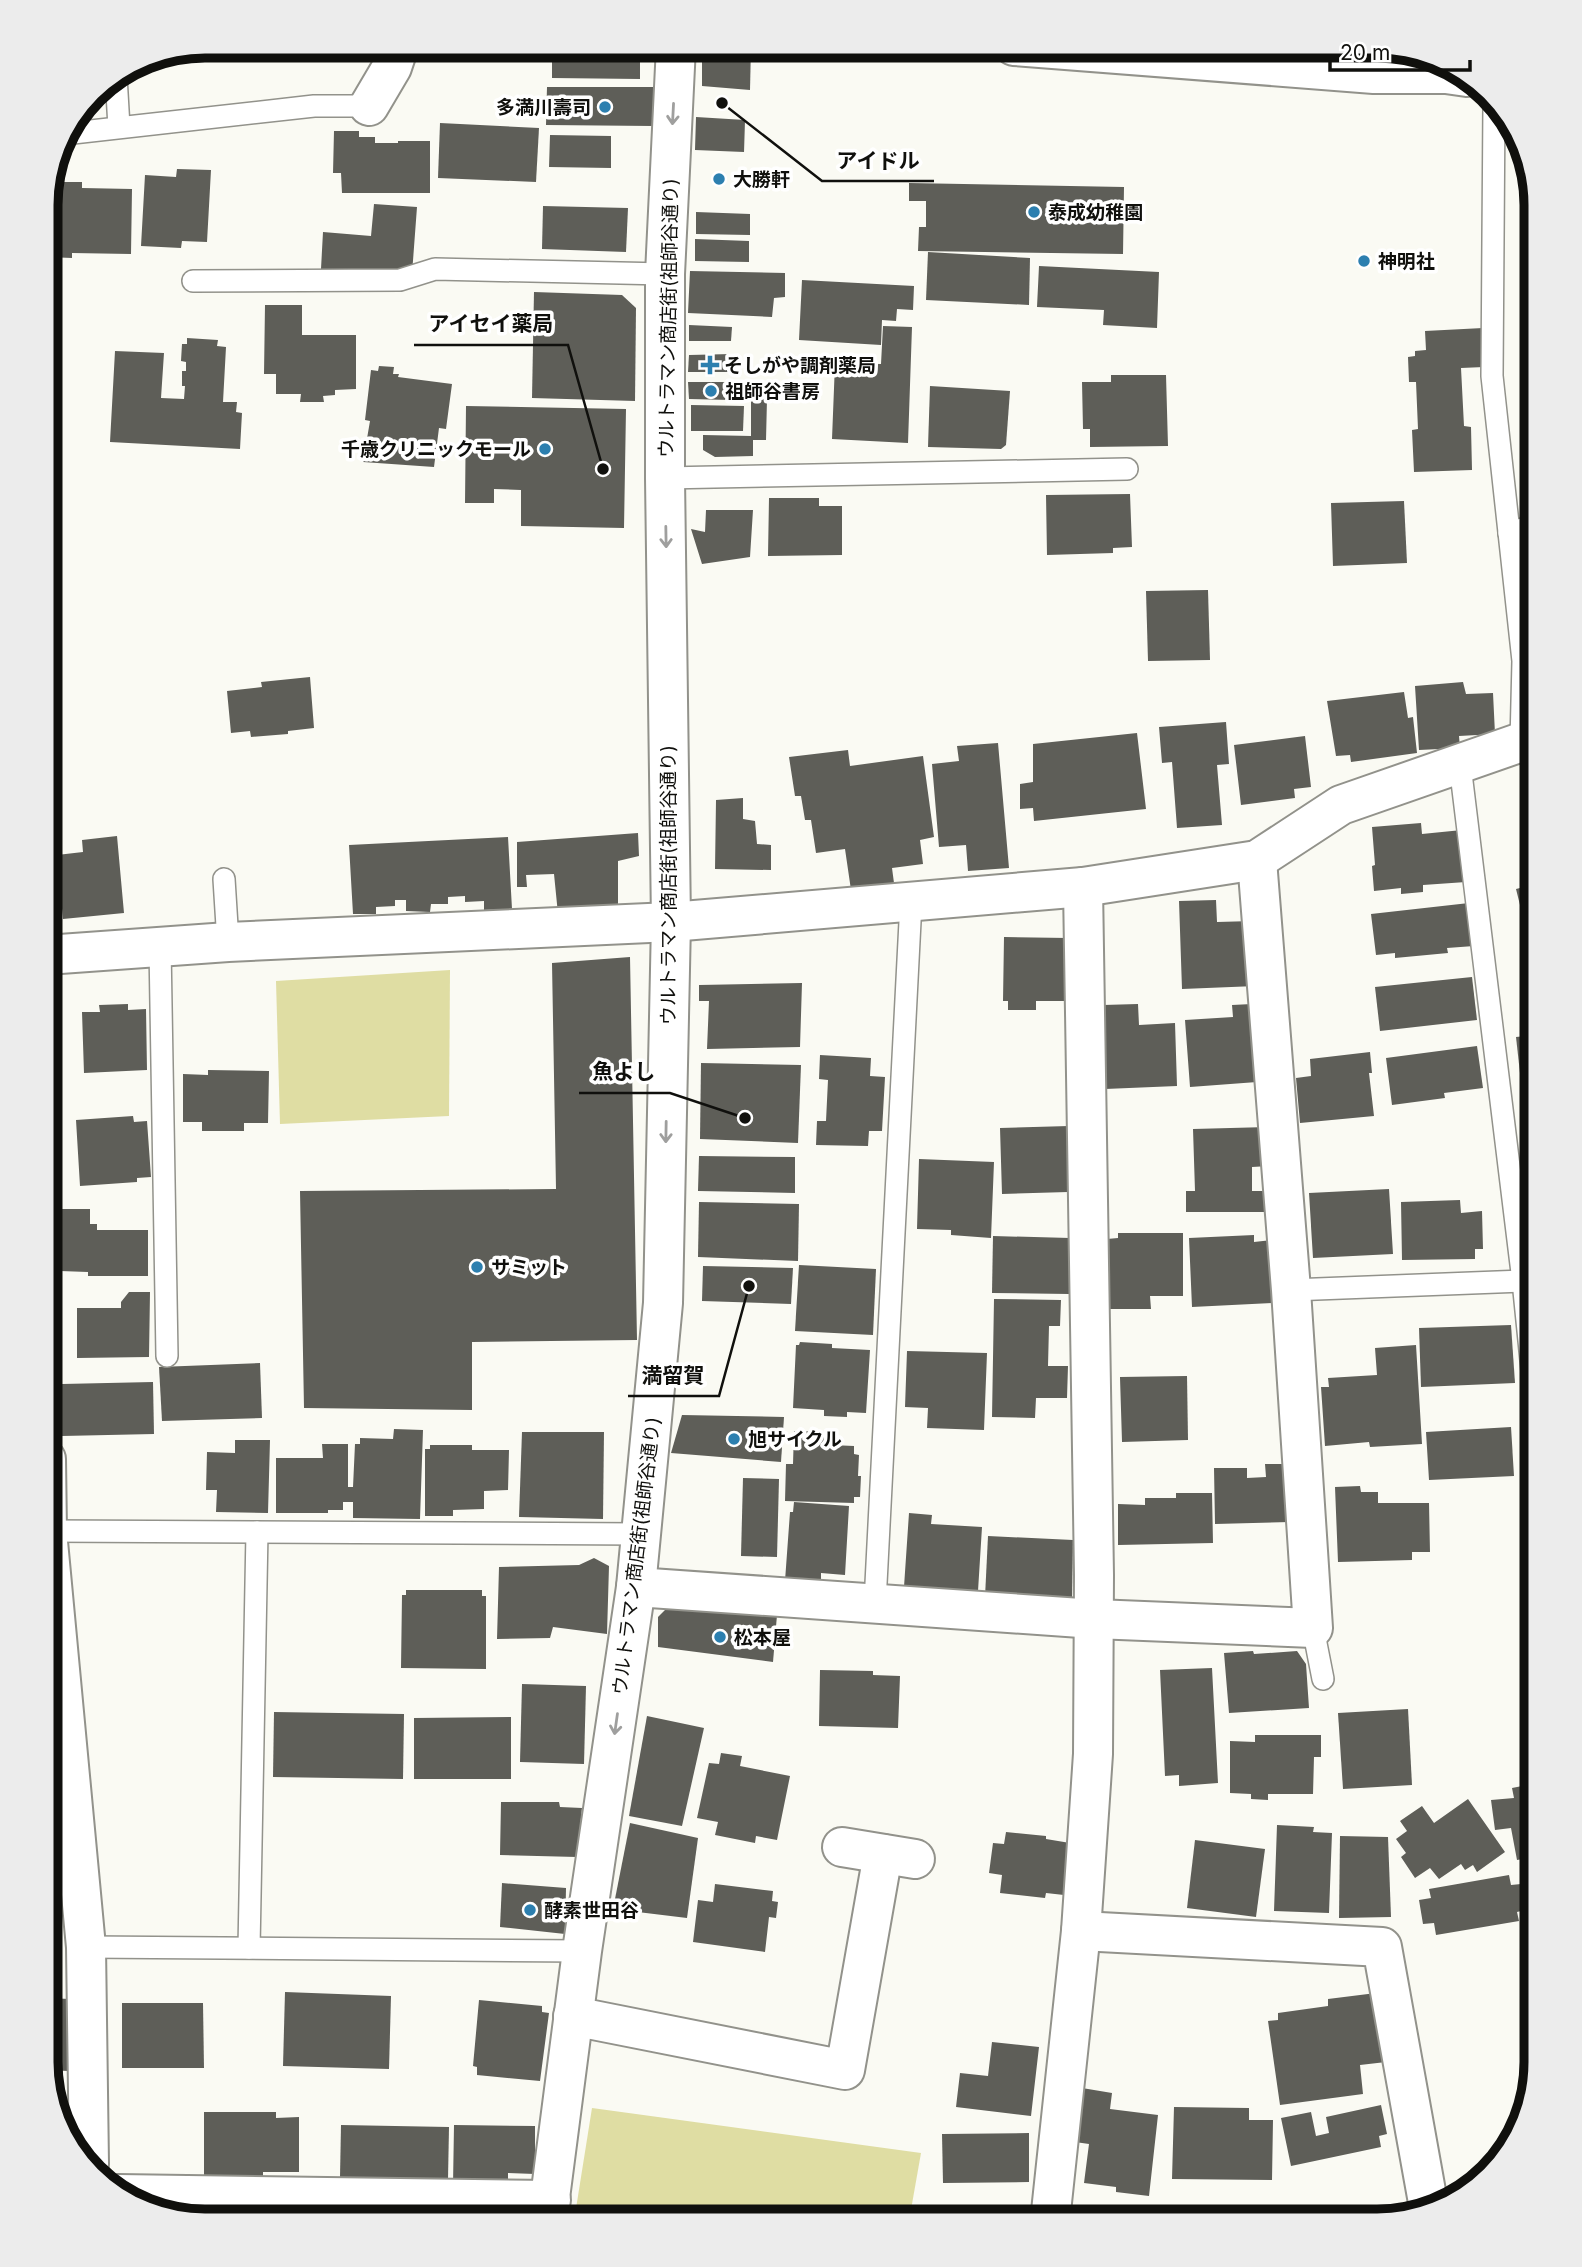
<svg xmlns="http://www.w3.org/2000/svg" width="1582" height="2267" font-family="Inter,'Noto Sans JP',sans-serif">
  <style>
    .green { fill: #dfdda3 }
    .building { fill: #5e5e58 }
    .lines { fill: none; stroke-linecap: round; stroke-linejoin: round }
    .lane-casing { stroke: #92928b; stroke-width: 24 }
    .street-casing { stroke: #92928b; stroke-width: 42 }
    .lane { stroke: #fff; stroke-width: 21 }
    .street { stroke: #fff; stroke-width: 38 }
    .oneway { stroke: #9f9f9e }
    .poi-dot { fill: #2c7faf; stroke: #fff; stroke-width: 2.5 }
    .labels { text-anchor: middle; stroke-width: 7; stroke-linejoin: round; paint-order: stroke }
    .poi-label { font-size: 19px; font-weight: bold; fill: #10100d; stroke: #fff; text-anchor: start }
    .street-label { font-size: 19px; fill: #10100d; stroke: #fff }
    .rim { fill: none; stroke: #10100d; stroke-width: 9 }
    .leader { fill: none; stroke: #10100d; stroke-width: 2.5 }
    .callout-dot { fill: #10100d; stroke: #fff; stroke-width: 2.5 }
    .callout-label { font-size: 21px; text-anchor: middle; font-weight: bold; fill: #10100d; stroke: #fff; stroke-width: 7; stroke-linejoin: round; paint-order: stroke }
  </style>
  <rect width="100%" height="100%" fill="#fafaf3"/>
  <!-- green -->
  <g class="green">
    <polygon points="450,970 449,1116 280,1124 276,981"/>
    <polygon points="592,2108 921,2153 909,2221 574,2221"/>
  </g>
  <!-- building -->
  <g class="building">
    <polygon points="552,46 640,46 640,79 552,78"/>
    <polygon points="702,46 751,46 750,90 702,86"/>
    <polygon points="1350,46 1370,46 1369,50 1350,49"/>
    <polygon points="1384,46 1388,46 1428,58 1383,57"/>
    <polygon points="547,87 654,87 653,126 546,125"/>
    <polygon points="696,117 745,120 744,152 695,150"/>
    <polygon points="440,123 539,128 536,182 438,178"/>
    <polygon points="334,131 359,131 359,137 375,137 375,143 398,143 398,141 430,141 430,193 342,193 341,173 333,173"/>
    <polygon points="550,135 611,136 611,168 549,167"/>
    <polygon points="177,169 211,170 207,242 182,241 181,248 141,246 145,175 176,177"/>
    <polygon points="49,182 82,182 82,188 132,189 131,254 72,253 72,258 47,257 46,228 48,228"/>
    <polygon points="909,183 1124,187 1123,254 918,251 919,227 926,227 926,201 909,201"/>
    <polygon points="374,204 417,207 412,274 321,269 323,232 371,236"/>
    <polygon points="543,206 628,208 626,252 542,249"/>
    <polygon points="696,212 750,214 750,235 696,234"/>
    <polygon points="695,239 749,241 749,262 695,261"/>
    <polygon points="928,252 1030,258 1029,305 926,300"/>
    <polygon points="1525,254 1536,254 1536,329 1530,330"/>
    <polygon points="1039,266 1159,272 1157,328 1103,325 1104,310 1037,307"/>
    <polygon points="690,271 785,273 785,297 774,298 772,317 688,313"/>
    <polygon points="802,280 914,286 913,310 897,309 896,321 882,320 881,345 799,340"/>
    <polygon points="534,292 622,295 636,308 635,401 532,398"/>
    <polygon points="265,305 302,305 302,335 356,335 356,389 335,390 335,395 323,396 324,402 300,402 301,394 276,394 276,374 264,374"/>
    <polygon points="689,325 732,327 731,341 689,341"/>
    <polygon points="883,326 912,327 908,443 832,439 835,363 881,364"/>
    <polygon points="1483,328 1484,367 1461,368 1464,426 1471,427 1472,470 1414,472 1412,430 1418,429 1416,382 1409,382 1408,357 1415,356 1415,351 1426,350 1425,331"/>
    <polygon points="187,338 218,340 217,346 226,347 223,402 237,402 236,412 242,413 240,449 110,442 115,351 164,353 161,398 184,399 185,386 182,386 182,371 186,371 186,362 181,361 182,344 187,344"/>
    <polygon points="732,354 732,372 688,372 689,355"/>
    <polygon points="379,366 394,367 393,374 399,374 398,377 452,384 446,429 439,428 434,467 363,462 370,421 365,420 371,370 378,371"/>
    <polygon points="1111,375 1166,375 1168,446 1090,447 1090,429 1083,429 1082,382 1111,382"/>
    <polygon points="688,382 730,382 730,400 689,399"/>
    <polygon points="930,386 1010,391 1006,445 1001,449 928,447"/>
    <polygon points="751,398 767,399 766,440 753,440 753,456 715,457 703,450 703,435 751,436"/>
    <polygon points="691,405 744,406 743,431 691,431"/>
    <polygon points="466,406 626,409 624,528 521,526 521,490 494,489 494,503 465,503"/>
    <polygon points="1536,422 1536,488 1526,489 1522,423"/>
    <polygon points="1130,494 1132,547 1113,548 1113,553 1047,555 1046,495"/>
    <polygon points="769,498 819,498 819,506 842,506 842,555 768,556"/>
    <polygon points="1404,501 1407,563 1333,566 1331,503"/>
    <polygon points="706,510 753,510 750,557 702,564 691,529 705,532"/>
    <polygon points="1536,575 1536,608 1535,608 1532,595 1535,594 1531,577"/>
    <polygon points="1208,590 1210,660 1148,661 1146,591"/>
    <polygon points="310,677 314,728 288,731 288,734 251,737 250,731 231,733 227,691 262,687 261,682"/>
    <polygon points="1463,682 1466,694 1493,693 1495,734 1459,736 1460,748 1419,750 1415,686"/>
    <polygon points="1404,692 1408,718 1413,717 1417,753 1351,762 1350,755 1336,756 1327,701"/>
    <polygon points="1226,722 1229,764 1217,765 1222,825 1177,828 1172,762 1162,763 1159,727"/>
    <polygon points="1137,733 1146,809 1034,821 1033,808 1020,809 1020,784 1033,782 1033,744"/>
    <polygon points="1305,736 1311,787 1294,789 1295,798 1241,805 1234,745"/>
    <polygon points="998,743 1009,868 968,871 966,845 939,847 932,764 959,761 957,746"/>
    <polygon points="848,750 850,766 923,756 934,837 920,840 923,864 892,868 894,883 851,890 845,849 816,853 811,820 805,820 801,796 795,796 789,757"/>
    <polygon points="743,798 743,819 755,821 757,844 771,845 771,870 715,869 716,800"/>
    <polygon points="1421,823 1422,834 1462,830 1466,882 1423,885 1423,892 1401,894 1401,888 1374,891 1372,866 1375,865 1372,827"/>
    <polygon points="638,833 639,856 618,861 618,910 558,914 554,874 526,875 527,887 517,887 517,842"/>
    <polygon points="117,836 124,913 63,919 57,855 83,852 82,840"/>
    <polygon points="508,837 512,909 484,910 484,901 465,902 465,896 448,897 448,904 431,904 430,912 406,911 406,900 395,900 395,906 376,907 376,914 353,914 349,845"/>
    <polygon points="1536,884 1536,939 1529,941 1516,889"/>
    <polygon points="1216,900 1217,922 1253,921 1256,986 1182,989 1179,901"/>
    <polygon points="1469,903 1474,946 1447,948 1448,953 1395,958 1395,953 1376,955 1371,914"/>
    <polygon points="1004,937 1068,938 1067,1001 1036,1001 1036,1010 1008,1010 1008,1001 1003,1001"/>
    <polygon points="630,957 637,1340 472,1342 472,1410 304,1408 300,1191 556,1189 552,963"/>
    <polygon points="1472,977 1477,1020 1380,1031 1375,987"/>
    <polygon points="802,983 800,1047 707,1049 709,1001 699,1001 699,985"/>
    <polygon points="128,1004 128,1010 146,1009 147,1070 84,1073 82,1012 100,1012 99,1005"/>
    <polygon points="1138,1004 1139,1025 1175,1023 1177,1086 1105,1089 1103,1005"/>
    <polygon points="1252,1004 1257,1082 1190,1087 1185,1020 1233,1017 1232,1005"/>
    <polygon points="1536,1035 1536,1125 1526,1127 1516,1037"/>
    <polygon points="1477,1046 1483,1088 1444,1093 1445,1098 1392,1105 1386,1058"/>
    <polygon points="1370,1052 1372,1073 1369,1073 1374,1116 1300,1123 1296,1078 1311,1076 1310,1059"/>
    <polygon points="820,1055 871,1058 870,1076 885,1077 882,1131 869,1131 868,1146 816,1145 817,1121 826,1121 828,1080 819,1079"/>
    <polygon points="701,1063 801,1065 798,1143 700,1139"/>
    <polygon points="208,1070 269,1071 268,1123 244,1123 244,1131 202,1131 202,1122 183,1122 183,1074 208,1075"/>
    <polygon points="133,1116 134,1122 147,1121 151,1177 137,1178 137,1182 80,1186 76,1120"/>
    <polygon points="1069,1126 1071,1168 1068,1169 1068,1192 1002,1194 1000,1128"/>
    <polygon points="1268,1127 1269,1166 1252,1167 1252,1191 1273,1191 1273,1212 1186,1212 1186,1191 1195,1191 1193,1129"/>
    <polygon points="699,1156 795,1157 795,1193 698,1191"/>
    <polygon points="919,1159 994,1162 991,1238 951,1235 951,1230 917,1229"/>
    <polygon points="1389,1189 1393,1254 1313,1258 1309,1193"/>
    <polygon points="1460,1200 1461,1213 1482,1211 1483,1249 1475,1249 1475,1259 1402,1260 1401,1202"/>
    <polygon points="699,1202 799,1204 798,1261 698,1257"/>
    <polygon points="61,1209 90,1209 90,1224 97,1224 97,1230 148,1230 148,1276 88,1276 88,1272 60,1271"/>
    <polygon points="1118,1233 1183,1233 1183,1296 1150,1296 1151,1309 1107,1309 1107,1239 1118,1238"/>
    <polygon points="1254,1235 1254,1242 1273,1240 1273,1303 1192,1307 1189,1238"/>
    <polygon points="993,1236 1070,1238 1069,1294 992,1293"/>
    <polygon points="799,1265 876,1269 873,1335 795,1331"/>
    <polygon points="703,1266 793,1268 791,1304 702,1301"/>
    <polygon points="129,1292 150,1292 149,1357 77,1358 77,1308 121,1308 121,1302"/>
    <polygon points="994,1299 1061,1300 1060,1326 1049,1326 1048,1366 1068,1366 1067,1398 1036,1398 1035,1418 992,1417"/>
    <polygon points="1511,1325 1515,1383 1421,1387 1419,1328"/>
    <polygon points="800,1342 832,1344 832,1348 870,1350 866,1413 847,1412 847,1417 824,1416 824,1410 793,1408 796,1345 799,1345"/>
    <polygon points="1416,1345 1422,1444 1370,1447 1369,1442 1325,1446 1321,1387 1329,1387 1328,1378 1377,1375 1375,1348"/>
    <polygon points="907,1351 987,1353 984,1430 927,1428 928,1408 905,1407"/>
    <polygon points="260,1363 262,1418 162,1421 159,1367"/>
    <polygon points="1187,1376 1188,1440 1122,1442 1120,1377"/>
    <polygon points="153,1382 154,1434 62,1436 62,1384"/>
    <polygon points="682,1415 784,1417 781,1462 671,1453"/>
    <polygon points="1511,1427 1514,1476 1429,1480 1426,1432"/>
    <polygon points="394,1429 423,1430 420,1519 353,1518 353,1502 343,1502 343,1510 328,1510 328,1513 276,1513 276,1458 323,1458 322,1444 348,1444 348,1487 353,1487 355,1444 360,1444 360,1438 393,1439"/>
    <polygon points="794,1431 831,1432 831,1445 854,1446 854,1454 859,1455 858,1476 861,1476 860,1497 854,1497 854,1503 785,1501 786,1464 793,1464"/>
    <polygon points="522,1432 604,1432 603,1519 519,1517"/>
    <polygon points="235,1440 270,1440 268,1513 216,1512 217,1490 206,1490 207,1452 235,1453"/>
    <polygon points="430,1445 472,1445 472,1450 509,1450 508,1490 484,1491 484,1509 453,1510 453,1516 425,1516 425,1449 430,1449"/>
    <polygon points="1265,1464 1289,1464 1290,1522 1215,1524 1214,1468 1247,1468 1247,1478 1266,1477"/>
    <polygon points="743,1478 779,1479 777,1557 741,1556"/>
    <polygon points="1360,1486 1361,1492 1378,1492 1378,1503 1429,1503 1430,1552 1412,1552 1412,1560 1338,1562 1335,1487"/>
    <polygon points="1176,1493 1212,1493 1213,1543 1118,1545 1118,1504 1145,1505 1145,1498 1176,1498"/>
    <polygon points="794,1502 849,1506 845,1575 821,1573 821,1580 794,1578 793,1582 785,1581 790,1512 793,1512"/>
    <polygon points="909,1513 932,1515 931,1524 982,1527 978,1591 904,1587"/>
    <polygon points="988,1536 1073,1540 1072,1600 985,1597"/>
    <polygon points="594,1558 609,1566 607,1634 553,1627 550,1638 497,1639 499,1567 579,1565"/>
    <polygon points="406,1590 482,1590 482,1596 486,1596 486,1669 401,1668 402,1595 406,1595"/>
    <polygon points="669,1606 777,1615 773,1662 658,1647 658,1617"/>
    <polygon points="1253,1651 1254,1654 1297,1651 1306,1664 1309,1708 1229,1713 1224,1653"/>
    <polygon points="1212,1668 1218,1783 1179,1786 1179,1775 1165,1776 1160,1670"/>
    <polygon points="820,1670 873,1671 873,1675 900,1676 898,1728 819,1726"/>
    <polygon points="522,1684 586,1686 584,1764 520,1762"/>
    <polygon points="1408,1709 1412,1785 1343,1789 1338,1713"/>
    <polygon points="274,1712 404,1714 403,1779 273,1777"/>
    <polygon points="647,1716 704,1728 682,1826 629,1816"/>
    <polygon points="511,1717 511,1779 414,1779 414,1718"/>
    <polygon points="1255,1735 1321,1735 1321,1757 1314,1757 1313,1794 1268,1794 1268,1800 1251,1799 1251,1794 1230,1793 1230,1741 1255,1742"/>
    <polygon points="721,1753 742,1756 740,1766 790,1776 777,1840 756,1836 755,1843 715,1835 718,1822 697,1818 709,1763 719,1764"/>
    <polygon points="58,1758 60,1819 46,1819 46,1759"/>
    <polygon points="1527,1785 1528,1799 1536,1798 1536,1857 1517,1860 1511,1828 1495,1830 1491,1800 1514,1798 1512,1788"/>
    <polygon points="1468,1799 1505,1852 1477,1872 1473,1865 1465,1870 1461,1864 1439,1879 1430,1868 1415,1878 1401,1857 1406,1853 1396,1839 1407,1831 1400,1821 1422,1806 1434,1823"/>
    <polygon points="501,1802 559,1802 560,1807 582,1808 577,1857 500,1855"/>
    <polygon points="630,1823 698,1838 687,1918 613,1909"/>
    <polygon points="1277,1825 1314,1827 1313,1832 1332,1833 1329,1913 1274,1911"/>
    <polygon points="1006,1832 1046,1836 1046,1839 1070,1843 1064,1895 1046,1893 1045,1898 1000,1893 1002,1875 989,1873 993,1843 1004,1844"/>
    <polygon points="1340,1836 1388,1837 1391,1917 1339,1918"/>
    <polygon points="1195,1840 1265,1849 1256,1917 1187,1908"/>
    <polygon points="1509,1875 1511,1885 1521,1884 1525,1910 1517,1912 1519,1921 1436,1935 1434,1923 1423,1924 1419,1900 1431,1898 1429,1889"/>
    <polygon points="502,1883 566,1888 565,1934 500,1927"/>
    <polygon points="715,1884 773,1891 772,1901 778,1902 776,1918 769,1917 765,1952 693,1942 698,1900 713,1902"/>
    <polygon points="285,1992 391,1996 389,2069 283,2066"/>
    <polygon points="1376,1993 1386,2062 1360,2065 1363,2094 1280,2105 1268,2021 1278,2020 1278,2013 1328,2006 1328,1999"/>
    <polygon points="46,1998 70,1999 68,2071 48,2070 46,2063"/>
    <polygon points="479,2000 542,2006 542,2012 549,2013 540,2081 477,2075 477,2067 473,2066"/>
    <polygon points="122,2003 203,2003 204,2068 122,2068"/>
    <polygon points="992,2042 1039,2047 1031,2116 956,2107 960,2073 988,2076"/>
    <polygon points="1082,2088 1112,2093 1110,2109 1158,2115 1149,2196 1116,2192 1116,2187 1084,2183 1089,2144 1075,2142"/>
    <polygon points="1381,2105 1387,2134 1379,2136 1381,2147 1291,2166 1281,2118 1311,2112 1316,2136 1329,2133 1326,2117"/>
    <polygon points="1174,2107 1249,2108 1249,2120 1273,2120 1272,2180 1172,2179"/>
    <polygon points="204,2112 276,2112 276,2118 299,2117 299,2172 263,2172 263,2185 241,2186 241,2176 204,2176"/>
    <polygon points="341,2125 449,2127 448,2179 340,2177"/>
    <polygon points="454,2125 535,2126 535,2174 508,2173 508,2186 453,2185"/>
    <polygon points="1029,2133 1029,2182 943,2183 942,2134"/>
  </g>
  <g class="lines">
    <!-- lane casing -->
    <g class="lane-casing">
      <g id="lane">
        <polyline points="116,76 119,127"/>
        <polyline points="1494,103 1492,376 1523,661 1521,742"/>
        <polyline points="64,134 314,106 369,106"/>
        <polyline points="193,281 400,280 435,269 665,274"/>
        <polyline points="665,478 1127,469"/>
        <polyline points="1509,533 1536,525"/>
        <polyline points="1460,765 1523,1281 1536,1410"/>
        <polyline points="224,879 228,942"/>
        <polyline points="160,947 167,1356"/>
        <polyline points="1291,1290 1523,1281"/>
        <polyline points="47,1531 641,1534"/>
        <polyline points="875,1603 911,902"/>
        <polyline points="1313,1628 1323,1679"/>
        <polyline points="86,1947 582,1951"/>
        <polyline points="249,1948 257,1532"/>
      </g>
    </g>
    <!-- street casing -->
    <g class="street-casing">
      <g id="street">
        <polyline points="1014,46 1374,74 1446,74 1467,77"/>
        <polyline points="369,106 392,67 399,46"/>
        <polyline points="46,955 228,942 671,922 1083,887 1257,860 1341,805 1536,737"/>
        <polyline points="46,1459 47,1531 86,1947 89,2164"/>
        <polyline points="636,1587 1095,1619 1313,1628 1291,1290 1257,860"/>
        <polyline points="842,1847 915,1859"/>
        <polyline points="1081,1931 1382,1947 1429,2208"/>
        <polyline points="573,2016 845,2070 883,1854"/>
        <polyline points="118,2194 551,2200"/>
        <polyline points="547,2221 582,1951 636,1587 663,1303 671,922 665,478 665,274 676,46"/>
        <polyline points="1050,2221 1081,1931 1093,1754 1094,1575 1083,887"/>
      </g>
    </g>
    <!-- lane -->
    <use href="#lane" class="lane"/>
    <!-- street -->
    <use href="#street" class="street"/>
  </g>
  <!-- one-way arrows -->
  <defs><path id="oneway-shaft" d="M-6 0H5M1.5-3L5.5 0L1.5 3" fill="none" stroke-width="1.6" stroke-linecap="round" stroke-linejoin="round" transform="scale(1.75)"/></defs>
  <g class="oneway">
    <use href="#oneway-shaft" transform="translate(673 114) rotate(93)"/>
    <use href="#oneway-shaft" transform="translate(666 537) rotate(89)"/>
    <use href="#oneway-shaft" transform="translate(666 1132) rotate(91)"/>
    <use href="#oneway-shaft" transform="translate(616 1724) rotate(98)"/>
  </g>
  <!-- markers -->
  <g class="poi-dot">
    <circle cx="605" cy="107" r="7"/>
    <circle cx="719" cy="179" r="7"/>
    <circle cx="1034" cy="212" r="7"/>
    <circle cx="1364" cy="261" r="7"/>
    <path d="M706.5 354.5h7v7h7v7h-7v7h-7v-7h-7v-7h7z"/>
    <circle cx="711" cy="391" r="7"/>
    <circle cx="545" cy="449" r="7"/>
    <circle cx="477" cy="1267" r="7"/>
    <circle cx="734" cy="1439" r="7"/>
    <circle cx="720" cy="1637" r="7"/>
    <circle cx="530" cy="1910" r="7"/>
  </g>
  <g class="labels">
    <!-- poi labels -->
    <g class="poi-label">
      <text x="591" y="114" text-anchor="end">多満川壽司</text>
      <text x="733" y="186">大勝軒</text>
      <text x="1048" y="219">泰成幼稚園</text>
      <text x="1378" y="268">神明社</text>
      <text x="724" y="372">そしがや調剤薬局</text>
      <text x="725" y="398">祖師谷書房</text>
      <text x="531" y="456" text-anchor="end">千歳クリニックモール</text>
      <text x="491" y="1274">サミット</text>
      <text x="748" y="1446">旭サイクル</text>
      <text x="734" y="1644">松本屋</text>
      <text x="544" y="1917">酵素世田谷</text>
    </g>
    <!-- street labels -->
    <g class="street-label">
      <text transform="translate(668 318) rotate(-89)" y="7">ウルトラマン商店街(祖師谷通り)</text>
      <text transform="translate(668 885) rotate(-90)" y="7">ウルトラマン商店街(祖師谷通り)</text>
      <text transform="translate(636 1556) rotate(-83)" y="7">ウルトラマン商店街(祖師谷通り)</text>
    </g>
  </g>
  <!-- crop -->
  <path d="M0 0H1582V2267H0ZM205 58H1377A147 147 0 0 1 1524 205V2062A147 147 0 0 1 1377 2209H205A147 147 0 0 1 58 2062V205A147 147 0 0 1 205 58Z" fill="#ececec" fill-rule="evenodd"/>
  <path class="rim" d="M205 58H1377A147 147 0 0 1 1524 205V2062A147 147 0 0 1 1377 2209H205A147 147 0 0 1 58 2062V205A147 147 0 0 1 205 58Z"/>
  <!-- callouts -->
  <path class="leader" d="M722 103L822 181H934M603 469L568 345H414M745 1118L670 1093H579M749 1286L719 1396H628"/>
  <g class="callout-dot">
    <circle cx="722" cy="103" r="7"/>
    <circle cx="603" cy="469" r="7"/>
    <circle cx="745" cy="1118" r="7"/>
    <circle cx="749" cy="1286" r="7"/>
  </g>
  <g class="callout-label">
    <text x="878" y="168">アイドル</text>
    <text x="491" y="331">アイセイ薬局</text>
    <text x="624" y="1079">魚よし</text>
    <text x="673" y="1383">満留賀</text>
  </g>
  <!-- scale -->
  <path d="M1330 60v10h140v-10" fill="none" stroke="#10100d" stroke-width="3.5"/>
  <text x="1340" y="60" font-size="21" fill="#10100d" stroke="#ffffff" stroke-width="5" paint-order="stroke">20 m</text>
</svg>
